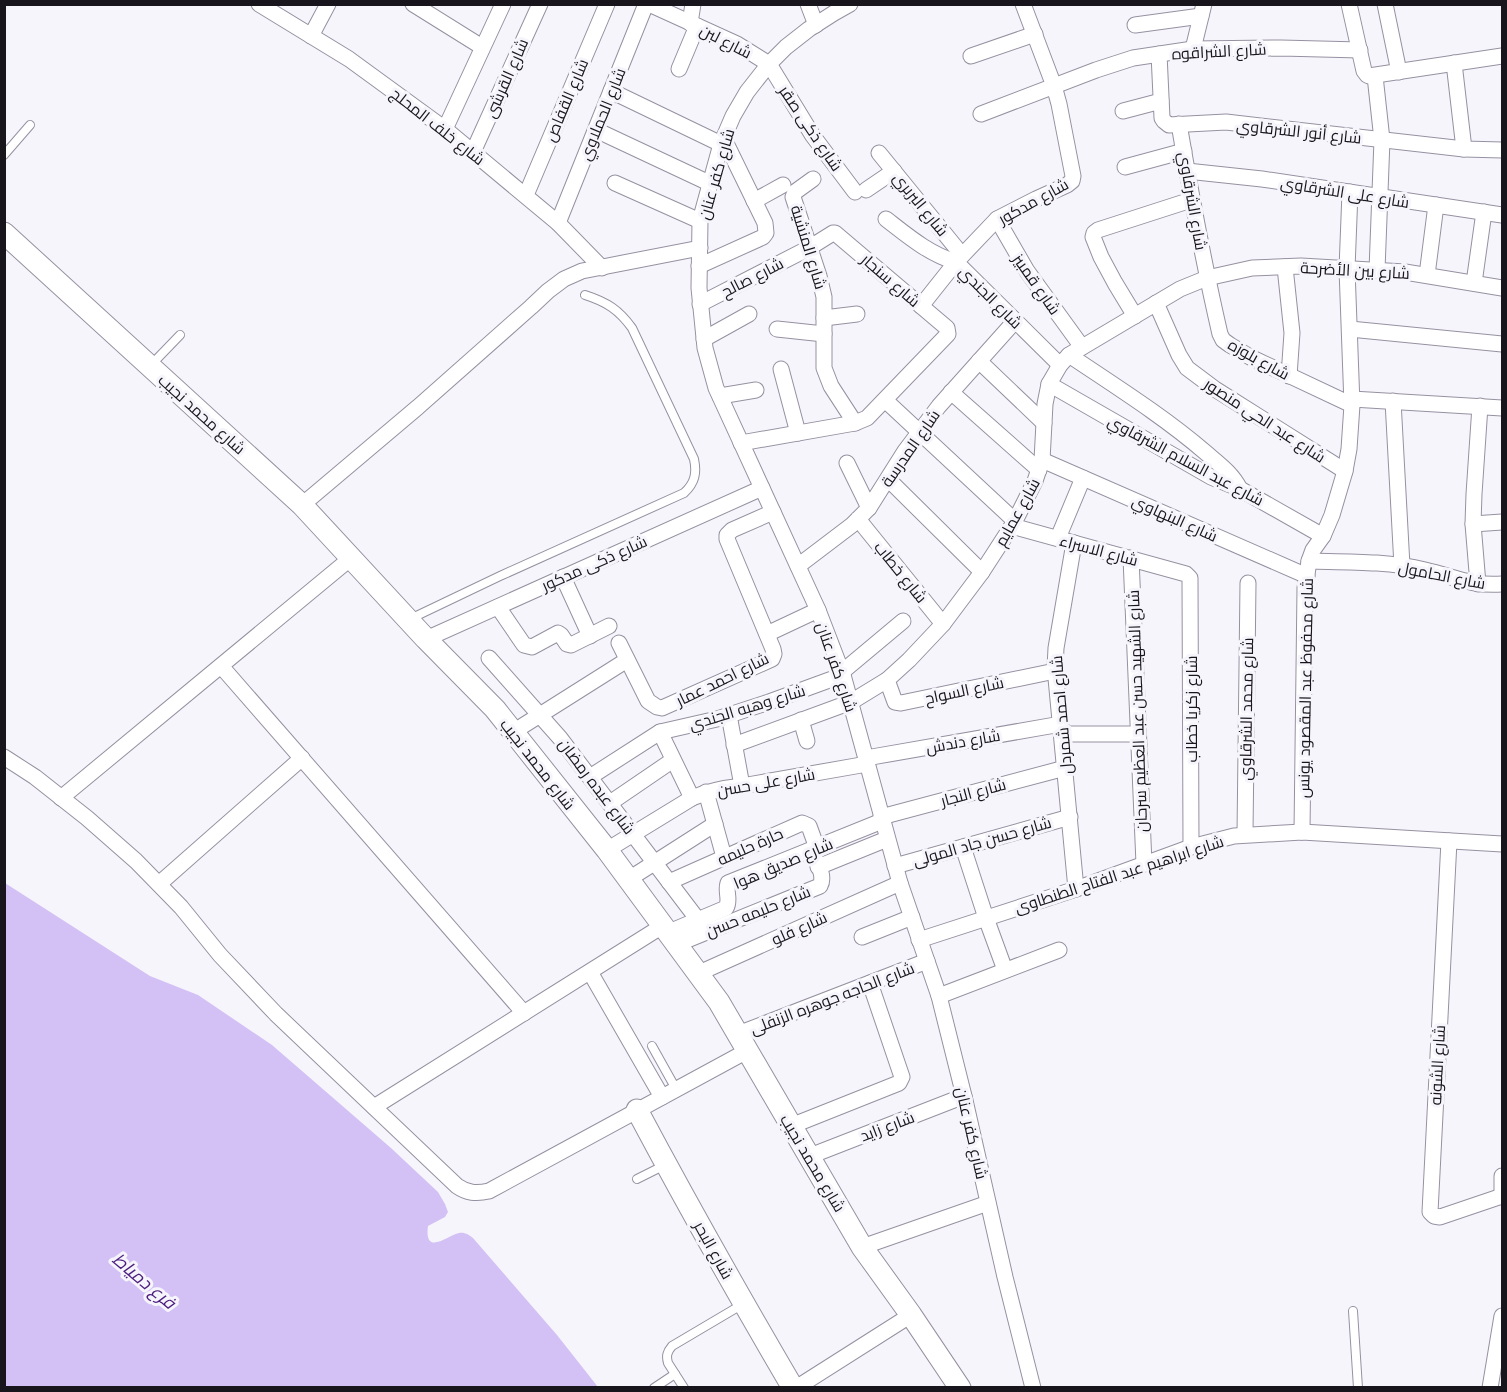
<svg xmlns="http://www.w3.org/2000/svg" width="1507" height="1392" font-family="'Varela Round',Cairo,sans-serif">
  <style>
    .water { fill: #d3c1f5 }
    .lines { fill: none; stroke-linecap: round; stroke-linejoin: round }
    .lane-casing { stroke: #9691a1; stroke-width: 10 }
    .street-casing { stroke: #9691a1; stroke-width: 17 }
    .secondary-casing { stroke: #9691a1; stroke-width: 23 }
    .lane { stroke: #fff; stroke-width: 8 }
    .street { stroke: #fff; stroke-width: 15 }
    .secondary { stroke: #fff; stroke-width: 21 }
    .labels { text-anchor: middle; stroke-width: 6; stroke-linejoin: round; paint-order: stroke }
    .street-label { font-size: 16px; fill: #18161c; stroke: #f7f5fc }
    .water-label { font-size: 18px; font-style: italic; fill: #4b1d7e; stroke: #f7f5fc }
  </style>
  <rect width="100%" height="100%" fill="#f7f5fc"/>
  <!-- water -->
  <path class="water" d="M5 883 150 976 198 995 272 1045 391 1148 438 1192 445 1204 448 1212 445 1217 428 1226C424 1257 448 1235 459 1233 465 1232 469 1235 473 1238L557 1335 598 1387H5Z"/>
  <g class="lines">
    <!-- lane casing -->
    <g class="lane-casing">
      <g id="lane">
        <polyline points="4,155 30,125"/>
        <polyline points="151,365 180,335"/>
        <path d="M410 619 500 576 684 493C695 483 697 473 694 459L632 328C619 310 607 302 585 295"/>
        <polyline points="652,1046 676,1089"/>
        <polyline points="637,1179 665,1165"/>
        <polyline points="1353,1311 1358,1388"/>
        <polyline points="654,1388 675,1374"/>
        <path d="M684 1388 668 1363C666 1356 667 1352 672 1346L743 1304"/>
      </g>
    </g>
    <!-- street casing -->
    <g class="street-casing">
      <g id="street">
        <polyline points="259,4 349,59 445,129 558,223 602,268"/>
        <polyline points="413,4 482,47"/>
        <polyline points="649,4 737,44 769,64 813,136 855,192"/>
        <polyline points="808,4 816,25"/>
        <polyline points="850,4 834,13 809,29 786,47 769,64 747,92 733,116 721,144 700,221 699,288 705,348 716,388 818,610 843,675 900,883 939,996 964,1096 1005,1277 1033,1388"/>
        <polyline points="1349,4 1364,71 1367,75 1369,76 1502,56"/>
        <polyline points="1385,4 1399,72"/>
        <polyline points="690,23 693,4"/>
        <polyline points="1135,25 1201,16"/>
        <polyline points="311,36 328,4"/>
        <polyline points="1193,49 1204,4"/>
        <polyline points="1159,54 1162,118 1164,121 1169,125 1226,122 1464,149 1502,150"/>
        <polyline points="971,56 1035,34"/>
        <polyline points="1454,63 1464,149"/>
        <polyline points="679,69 697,26"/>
        <polyline points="1375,76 1382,140 1377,270"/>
        <polyline points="611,91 721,144"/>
        <polyline points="1123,111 1161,101"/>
        <polyline points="981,114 1096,70 1133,58 1193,49 1281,48 1360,50"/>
        <path d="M1179 124C1191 195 1204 265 1220 334L1223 340 1230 345 1250 357 1352 405"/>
        <polyline points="445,129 503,4"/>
        <polyline points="596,130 709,183"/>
        <polyline points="473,152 540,4"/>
        <polyline points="879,153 962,255"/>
        <polyline points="1125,167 1184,151"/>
        <polyline points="1187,171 1262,179 1502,215"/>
        <polyline points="813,179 795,192 793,197 819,276 824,297 824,368 831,386 855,423"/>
        <polyline points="615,183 700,221"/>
        <polyline points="866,190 894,171"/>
        <polyline points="526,195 607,4"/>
        <polyline points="754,201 783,185"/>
        <path d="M886 219C908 236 929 254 956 262L1060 365"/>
        <polyline points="997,219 1027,271 1082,347"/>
        <polyline points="558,223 646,4"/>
        <polyline points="699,266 763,237 766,233 765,223 724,139"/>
        <polyline points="1285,267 1292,333 1289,376"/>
        <polyline points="1427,275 1436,205"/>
        <polyline points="1474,283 1484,212"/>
        <polyline points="1156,303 1179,355 1187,368 1215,389 1345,471"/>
        <polyline points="700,304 809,248 833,233 835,233 947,328 948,334 867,418 855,423 741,443"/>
        <polyline points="921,306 956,262 997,219 1036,199 1067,185 1072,181 1073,176 1059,104 1054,86 1023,4"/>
        <polyline points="1135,316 1115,283 1101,257 1093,237 1094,233 1098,230 1191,200"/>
        <polyline points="824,318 857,314"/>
        <polyline points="777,329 824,334"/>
        <polyline points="1350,329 1502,344"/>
        <polyline points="704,339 749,314"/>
        <path d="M1069 355C1115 386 1163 416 1205 452 1219 464 1232 473 1240 489"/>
        <polyline points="979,361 1044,423"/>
        <polyline points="781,369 798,433"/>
        <polyline points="1049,384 1211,477 1240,489 1323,536"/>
        <polyline points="951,392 1039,470"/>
        <polyline points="720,396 756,390"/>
        <polyline points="1352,399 1502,408"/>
        <polyline points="885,400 1015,521"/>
        <polyline points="1393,401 1402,566"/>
        <polyline points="1042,460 1307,576"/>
        <polyline points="847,463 869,508"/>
        <polyline points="888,479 982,572"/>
        <polyline points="302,505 418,407 531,307 548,291 564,279 582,271 700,248"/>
        <polyline points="858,519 943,624"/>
        <polyline points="1473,524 1502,522"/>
        <polyline points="1012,526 1186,574 1190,578 1191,847"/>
        <polyline points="1058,538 1083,478"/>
        <polyline points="1074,543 1056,648 1055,668 1076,889"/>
        <polyline points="1131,558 1144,864"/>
        <path d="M1309 561C1347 562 1387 561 1425 570 1455 577 1470 586 1502 584"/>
        <polyline points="798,566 852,525 869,508 905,451 939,406 1015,321"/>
        <polyline points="563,577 590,636"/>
        <polyline points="1478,584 1473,524 1474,494 1480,406"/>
        <polyline points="498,607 524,645 532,647 558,633 561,635 567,644 571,645 609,626"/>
        <polyline points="767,634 818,610"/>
        <polyline points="426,639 762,488"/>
        <polyline points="619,643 648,701 657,707 662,708 772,659 774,654 773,649 727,539 727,535 732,530 773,512"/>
        <polyline points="489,658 560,738 698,920"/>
        <polyline points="221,666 524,1013"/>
        <polyline points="842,672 903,621"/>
        <polyline points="887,680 895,702 901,703 1055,671"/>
        <polyline points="729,715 742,786"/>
        <polyline points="801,720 807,741"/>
        <polyline points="513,732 627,660"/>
        <polyline points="660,732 692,798"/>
        <polyline points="1062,734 1138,734"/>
        <polyline points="734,745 851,702 887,680 909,660 943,624 982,572 1015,521 1035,481 1042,460 1045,404 1049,384 1060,365 1069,355 1180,289 1207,278 1252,268 1301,266 1405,272 1502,288"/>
        <path d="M4 757 35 777 87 818 136 861 181 907 220 955 276 1014 457 1186C467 1193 476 1194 489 1191L747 1051"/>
        <polyline points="866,758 1061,724"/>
        <polyline points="590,777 660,732 717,719 769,702 843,675"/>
        <polyline points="706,792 724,857"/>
        <polyline points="61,798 351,558"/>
        <polyline points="610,803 673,760"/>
        <polyline points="881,817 1065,768"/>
        <polyline points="1302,832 1305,588 1309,561 1313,550 1323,536 1332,515 1345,471 1349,449 1352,405 1347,269 1350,192"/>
        <polyline points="1245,834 1248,583"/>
        <polyline points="1449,841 1430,1212 1434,1216 1440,1217 1502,1196"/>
        <polyline points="963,847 986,918 1005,970"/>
        <path d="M607 850 692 798C708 791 724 788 742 786L867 764"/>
        <polyline points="895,866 1070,817"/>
        <polyline points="818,867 887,839"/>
        <polyline points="629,879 715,824"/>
        <polyline points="669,882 802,823 809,826 817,848"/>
        <polyline points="159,884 302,758"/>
        <path d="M669 932 726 908C731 900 725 892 728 883L733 881 882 821"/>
        <polyline points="862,937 912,917"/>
        <polyline points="919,940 1076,889 1191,847 1234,836 1302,832 1502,844"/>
        <path d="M677 944 820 886C826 875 816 861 811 851"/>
        <polyline points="590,972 662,1097"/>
        <polyline points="699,973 900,883"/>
        <polyline points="939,996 1059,950"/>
        <polyline points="738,1034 927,961"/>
        <polyline points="374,1107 664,925"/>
        <polyline points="791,1126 899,1083 902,1077 870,983"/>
        <polyline points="810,1156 964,1096"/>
        <polyline points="1502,1197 1502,1176"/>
        <polyline points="862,1247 988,1203"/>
        <polyline points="796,1388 911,1315"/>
        <polyline points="1490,1388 1502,1316"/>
      </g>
    </g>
    <!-- secondary casing -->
    <g class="secondary-casing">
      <g id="secondary">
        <polyline points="4,233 302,505 426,639 495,709 607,850 719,1002 862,1247 911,1315 960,1388"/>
        <path d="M637 1110C687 1204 739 1296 793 1388"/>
      </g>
    </g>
    <!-- lane -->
    <use href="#lane" class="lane"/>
    <!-- street -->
    <use href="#street" class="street"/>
    <!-- secondary -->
    <use href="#secondary" class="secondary"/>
  </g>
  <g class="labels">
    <!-- street labels -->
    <g class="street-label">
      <text transform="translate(726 41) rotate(27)" y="6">شارع لبن</text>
      <text transform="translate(1219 51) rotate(-3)" y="6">شارع الشراقوه</text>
      <text transform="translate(506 78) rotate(-66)" y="6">شارع القرشى</text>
      <text transform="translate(566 100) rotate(-67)" y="6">شارع القفاص</text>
      <text transform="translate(602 114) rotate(-68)" y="6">شارع الحملاوي</text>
      <text transform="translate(438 126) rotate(38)" y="6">شارع خلف المحلج</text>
      <text transform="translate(811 128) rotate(56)" y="6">شارع ذكى صقر</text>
      <text transform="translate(1299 131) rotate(6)" y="6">شارع أنور الشرقاوي</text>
      <text transform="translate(716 174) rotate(-74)" y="6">شارع كفر عنان</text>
      <text transform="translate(1345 192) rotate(9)" y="6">شارع على الشرقاوي</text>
      <text transform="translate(1033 201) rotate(-29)" y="6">شارع مدكور</text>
      <text transform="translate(1193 201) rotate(80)" y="6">شارع الشرقاوي</text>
      <text transform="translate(921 204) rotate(51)" y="6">شارع البربري</text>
      <text transform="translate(809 247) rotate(73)" y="6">شارع المنشية</text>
      <text transform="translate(1355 270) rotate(3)" y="6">شارع بين الأضرحة</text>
      <text transform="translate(752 277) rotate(-27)" y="6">شارع صالح</text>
      <text transform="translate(891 280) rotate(41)" y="6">شارع سنجار</text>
      <text transform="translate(1037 284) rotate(55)" y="6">شارع قمبيز</text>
      <text transform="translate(991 297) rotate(45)" y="6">شارع الجندي</text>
      <text transform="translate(1259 359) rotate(29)" y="6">شارع بلوزه</text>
      <text transform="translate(202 414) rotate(42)" y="6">شارع محمد نجيب</text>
      <text transform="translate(1265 420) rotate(33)" y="6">شارع عبد الحي منصور</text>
      <text transform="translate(910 448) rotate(-55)" y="6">شارع المدرسة</text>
      <text transform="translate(1186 460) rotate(28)" y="6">شارع عبد السلام الشرقاوي</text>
      <text transform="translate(1017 512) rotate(-61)" y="6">شارع عمايم</text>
      <text transform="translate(1175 518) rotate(24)" y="6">شارع البنهاوي</text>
      <text transform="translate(1099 550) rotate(15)" y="6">شارع الاسراء</text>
      <text transform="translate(594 563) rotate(-24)" y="6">شارع ذكى مدكور</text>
      <text transform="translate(901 572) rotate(51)" y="6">شارع خطاب</text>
      <text transform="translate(1442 575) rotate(11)" y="6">شارع الحامول</text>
      <text transform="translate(837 667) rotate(71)" y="6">شارع كفر عنان</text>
      <text transform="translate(722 679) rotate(-26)" y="6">شارع احمد عمار</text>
      <text transform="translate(1305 688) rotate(-89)" y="6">شارع محفوظ عبد المقصود يونس</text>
      <text transform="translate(964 690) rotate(-12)" y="6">شارع السواح</text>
      <text transform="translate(747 707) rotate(-17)" y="6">شارع وهبه الجندي</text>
      <text transform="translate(1191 709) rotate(-90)" y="6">شارع زكريا خطاب</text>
      <text transform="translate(1246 709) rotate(-89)" y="6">شارع محمد الشرقاوي</text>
      <text transform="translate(1137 711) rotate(-92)" y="6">شارع الشهيد حسن عبد العظيم سرحان</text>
      <text transform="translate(1061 715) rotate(-95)" y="6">شارع احمد شمردل</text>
      <text transform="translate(963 741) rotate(-10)" y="6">شارع دندش</text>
      <text transform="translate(538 764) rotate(52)" y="6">شارع محمد نجيب</text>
      <text transform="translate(766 782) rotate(-10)" y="6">شارع على حسن</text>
      <text transform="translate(597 786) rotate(53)" y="6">شارع عبده رمضان</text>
      <text transform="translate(973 792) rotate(-15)" y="6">شارع النجار</text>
      <text transform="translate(982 841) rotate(-16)" y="6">شارع حسن جاد المولى</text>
      <text transform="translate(750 846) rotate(-24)" y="6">حارة حليمه</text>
      <text transform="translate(783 863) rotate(-23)" y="6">شارع صديق هوا</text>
      <text transform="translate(1119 874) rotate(-18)" y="6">شارع ابراهيم عبد الفتاح الطنطاوى</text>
      <text transform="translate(758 911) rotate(-22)" y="6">شارع حليمه حسن</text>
      <text transform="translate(799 928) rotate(-24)" y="6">شارع فلو</text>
      <text transform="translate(832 998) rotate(-21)" y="6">شارع الحاجه جوهره الزنفلى</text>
      <text transform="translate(1437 1065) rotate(-87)" y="6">شارع الشونه</text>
      <text transform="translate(887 1126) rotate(-21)" y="6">شارع زايد</text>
      <text transform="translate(972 1133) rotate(77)" y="6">شارع كفر عنان</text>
      <text transform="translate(813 1163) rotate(59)" y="6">شارع محمد نجيب</text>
      <text transform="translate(714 1250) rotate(61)" y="6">شارع البحر</text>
    </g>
    <!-- water labels -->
    <g class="water-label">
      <text transform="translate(144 1281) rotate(40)" y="6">فرع دمياط</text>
    </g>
  </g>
  <!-- border -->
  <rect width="1507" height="1392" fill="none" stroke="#18161c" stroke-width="12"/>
</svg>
